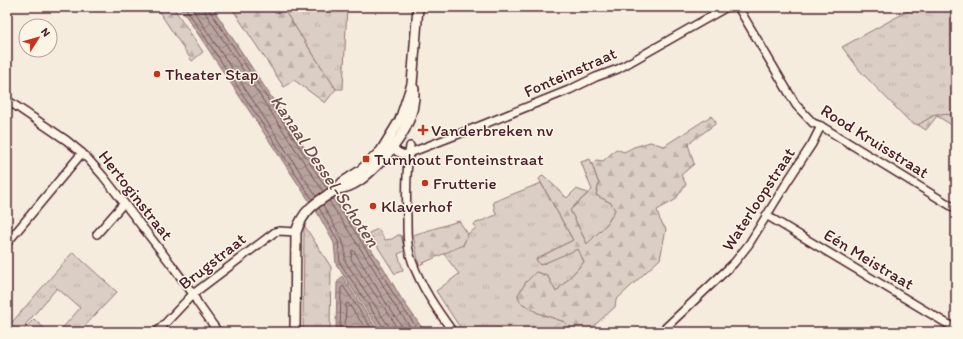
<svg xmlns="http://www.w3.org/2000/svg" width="963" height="339" font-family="Itim,sans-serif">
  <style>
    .grass { fill: url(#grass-tufts); stroke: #927678 }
    .forest { fill: url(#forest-firs); stroke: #927678 }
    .garden { fill: #dbcec4; stroke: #927678 }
    .water { fill: url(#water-waves); stroke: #8c6e70 }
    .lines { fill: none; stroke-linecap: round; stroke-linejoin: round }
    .shore { stroke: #765459; stroke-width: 1 }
    .minor-casing { stroke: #4a1f2b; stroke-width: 10 }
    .tertiary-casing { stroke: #4a1f2b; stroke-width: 12 }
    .minor { stroke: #fcf5e5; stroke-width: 7 }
    .tertiary { stroke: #fcf5e5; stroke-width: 9 }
    .poi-dot { fill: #c8321e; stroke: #fcf5e5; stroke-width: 1.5 }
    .labels { text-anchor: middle; stroke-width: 3; stroke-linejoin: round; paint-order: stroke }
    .street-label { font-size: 17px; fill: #4a1f2b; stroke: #fcf5e5 }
    .poi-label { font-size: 17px; fill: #4a1f2b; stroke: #fcf5e5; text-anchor: start }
    .water-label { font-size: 18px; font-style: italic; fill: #704d53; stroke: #fcf5e5 }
  </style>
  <defs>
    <pattern id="grass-tufts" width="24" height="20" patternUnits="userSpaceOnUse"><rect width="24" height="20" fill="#dbcec4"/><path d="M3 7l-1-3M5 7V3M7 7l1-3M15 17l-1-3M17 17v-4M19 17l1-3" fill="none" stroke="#bdb0a9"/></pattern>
    <pattern id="forest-firs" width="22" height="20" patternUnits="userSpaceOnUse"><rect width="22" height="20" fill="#dbcec4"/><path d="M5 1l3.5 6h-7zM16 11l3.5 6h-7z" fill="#bdb0a9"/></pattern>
    <pattern id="water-waves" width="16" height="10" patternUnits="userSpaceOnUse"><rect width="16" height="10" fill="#b8a39e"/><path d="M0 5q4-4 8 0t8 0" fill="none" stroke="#988481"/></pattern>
  </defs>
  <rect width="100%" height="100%" fill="#f5ecde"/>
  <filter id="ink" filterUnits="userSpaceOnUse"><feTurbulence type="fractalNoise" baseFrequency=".025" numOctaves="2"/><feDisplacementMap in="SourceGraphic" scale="8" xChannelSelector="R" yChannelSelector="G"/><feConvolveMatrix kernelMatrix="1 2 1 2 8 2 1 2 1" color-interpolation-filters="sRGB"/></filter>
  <g filter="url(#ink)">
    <!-- grass -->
    <g class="grass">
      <polygon points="282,7 347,7 343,89 336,89"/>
      <polygon points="915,7 956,7 956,115 936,114 918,125 910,122 861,72 842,47"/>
      <polygon points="590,159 599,184 596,195 611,203 615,210 607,224 587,244 570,210 592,190 581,162"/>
      <polygon points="541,183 573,240 536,259 540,265 578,248 584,262 556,292 547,275 526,282 518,295 520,302 538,313 565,322 572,332 463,332 436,291 459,274 443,253 463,245 468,234 476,228 474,224 496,215 493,202"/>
      <polygon points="304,225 331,267 330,332 303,332"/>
      <polygon points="378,229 385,240 392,239 398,235 401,235 405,251 398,254 403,270 395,274 369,233"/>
      <polygon points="73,252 117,292 79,332 59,332 80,308 57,288 20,331 21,332 7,332 7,328"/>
    </g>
    <!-- forest -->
    <g class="forest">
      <polygon points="156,7 173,7 203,52 192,61"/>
      <polygon points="231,7 282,7 336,89 325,103 294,80 284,87"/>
      <polygon points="936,114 956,115 956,124 950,124 937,116 926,130 918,125"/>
      <polygon points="711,116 716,122 714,125 688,144 694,164 681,175 686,184 675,200 657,210 660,220 666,229 660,259 616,300 615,307 587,332 572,332 565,322 538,313 520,302 518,295 526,282 536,272 547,275 556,292 584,262 578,249 540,265 536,259 573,240 539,179 543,175 567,198 576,189 588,193 570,210 587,244 607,224 615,210 611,203 596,195 599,184 592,164 596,160 603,161 616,149 624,152 634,147 650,142 664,146"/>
      <polygon points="459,221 468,234 463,245 419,265 413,235"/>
    </g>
    <!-- garden -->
    <polygon class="garden" points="34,319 46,330 44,332 25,332 23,330"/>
    <!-- water -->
    <g class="water">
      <polygon points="180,7 212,7 383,267 401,298 425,332 381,332 336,264 334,243 318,214"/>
      <polygon points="342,276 378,331 378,332 336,332 337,283"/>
    </g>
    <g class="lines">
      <!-- shore -->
      <g class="shore">
        <polyline points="185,7 312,199"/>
        <polyline points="191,7 316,196"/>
        <polyline points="204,7 206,14 323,191"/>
        <polyline points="209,7 210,11 327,189"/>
        <polyline points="333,198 379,269 397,300 420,332"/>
        <polyline points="329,201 375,271 393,303 414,332"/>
        <polyline points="323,205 342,239 345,249 345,261 388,325 390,332"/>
        <polyline points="319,208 338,241 340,263 384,328 385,332"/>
        <polyline points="340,332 341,288 343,286 374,332"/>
        <polyline points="345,332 346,304 348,303 368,332"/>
        <polyline points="396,332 394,322 351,259 352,250 354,251 388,306 406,332"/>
      </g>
      <!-- minor casing -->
      <g class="minor-casing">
        <g id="minor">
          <polyline points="738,7 796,105 813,123 821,126 956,209"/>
          <polyline points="7,100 66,140 82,153 89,160 103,176 171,264 193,294 197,302 218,332"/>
          <path d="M389 145C394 149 400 156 407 154L477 127 569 90 596 77 618 69 727 7"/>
          <path d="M410 146C406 170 406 194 407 219 407 233 407 248 412 261 421 287 437 310 453 332"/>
          <polyline points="766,215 956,329"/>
          <polyline points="97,234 124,203"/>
          <polyline points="7,243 82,153"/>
          <polyline points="157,332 193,294 275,232 279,231 296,232"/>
          <polyline points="661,332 734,263 749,244 789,179 812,144 821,126"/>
        </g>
      </g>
      <!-- tertiary casing -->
      <g class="tertiary-casing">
        <g id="tertiary">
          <path d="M337 189C355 188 368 174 380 162 399 142 416 118 414 89"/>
          <path d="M295 332 296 232C304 208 317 202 337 189L343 182 360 171 381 151 400 120 412 84 418 7"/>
        </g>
      </g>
      <!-- minor -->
      <use href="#minor" class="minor"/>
      <!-- tertiary -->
      <use href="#tertiary" class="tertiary"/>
    </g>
  </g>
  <!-- markers -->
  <g class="poi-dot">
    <circle cx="157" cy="74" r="4"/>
    <path d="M421 124h4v4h4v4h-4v4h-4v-4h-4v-4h4z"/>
    <rect x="362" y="155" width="8" height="8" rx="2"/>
    <circle cx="425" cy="183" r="4"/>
    <circle cx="373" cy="206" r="4"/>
  </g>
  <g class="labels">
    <!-- street labels -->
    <g class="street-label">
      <text transform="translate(570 72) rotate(-24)" y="6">Fonteinstraat</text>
      <text transform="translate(875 141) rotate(32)" y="6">Rood Kruisstraat</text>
      <text transform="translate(136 195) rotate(52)" y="6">Hertoginstraat</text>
      <text transform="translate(758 199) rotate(-57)" y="6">Waterloopstraat</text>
      <text transform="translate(869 259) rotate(31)" y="6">Eén Meistraat</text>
      <text transform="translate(212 261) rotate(-38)" y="6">Brugstraat</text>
    </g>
    <!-- poi labels -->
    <g class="poi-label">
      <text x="165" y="80">Theater Stap</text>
      <text x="431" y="136">Vanderbreken nv</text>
      <text x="374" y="165">Turnhout Fonteinstraat</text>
      <text x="433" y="189">Frutterie</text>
      <text x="381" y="212">Klaverhof</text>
    </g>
    <!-- water labels -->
    <g class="water-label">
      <text transform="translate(325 171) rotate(56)" y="6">Kanaal Dessel-Schoten</text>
    </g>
  </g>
  <!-- margin -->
  <rect width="963" height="339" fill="none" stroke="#fcf5e5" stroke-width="24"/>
  <rect x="12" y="12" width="939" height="315" fill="none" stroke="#4a1f2b" stroke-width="1.5" filter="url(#ink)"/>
  <!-- north arrow -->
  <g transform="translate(38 38) rotate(53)"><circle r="19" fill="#fcf5e5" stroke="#b59f9b"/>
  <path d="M0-3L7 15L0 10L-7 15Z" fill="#c8321e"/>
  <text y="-6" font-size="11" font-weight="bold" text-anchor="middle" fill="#4a1f2b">N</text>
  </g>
</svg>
